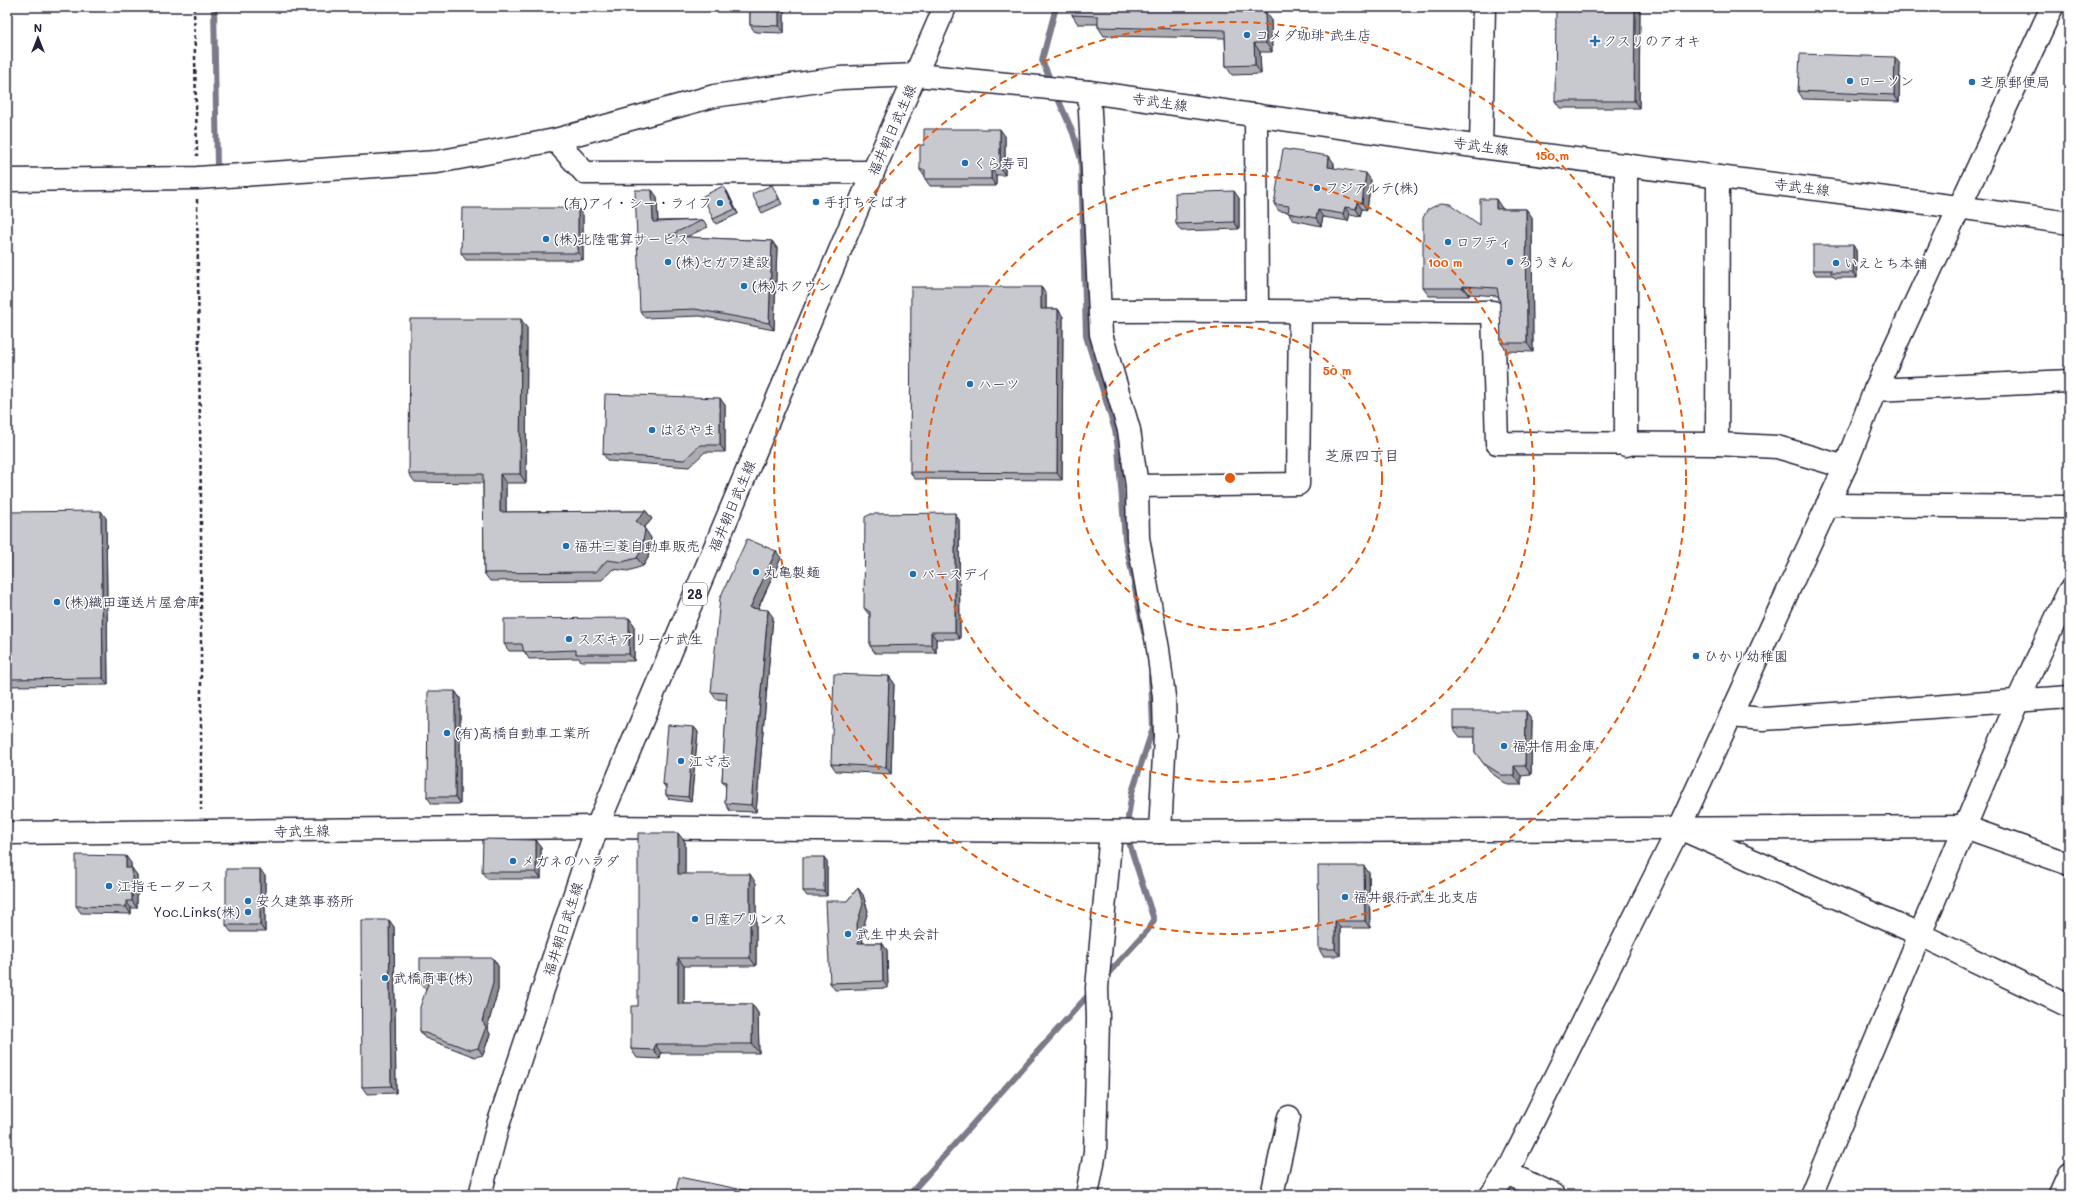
<svg xmlns="http://www.w3.org/2000/svg" width="2076" height="1202" font-family="Mali,'Klee One',sans-serif">
  <style>
    .lines { fill: none; stroke-linecap: round; stroke-linejoin: round }
    .stream { stroke: #7a7a88; stroke-width: 6 }
    .minor-casing { stroke: #22223b; stroke-width: 25 }
    .major-casing { stroke: #22223b; stroke-width: 25 }
    .path { stroke: #22223b; stroke-width: 2.5; stroke-dasharray: 4 3; stroke-linecap: butt }
    .minor { stroke: #fff; stroke-width: 22 }
    .major { stroke: #fff; stroke-width: 22 }
    .wall { fill: #acacb2; stroke: #22223b }
    .shaded-wall { fill: #8c8c91; stroke: #22223b }
    .building { fill: #c8c8cf; stroke: #22223b }
    .ring { fill: none; stroke: #e8590c; stroke-width: 2; stroke-dasharray: 7 5 }
    .poi-dot { fill: #1f6fb2; stroke: #fff; stroke-width: 1.5 }
    .labels { text-anchor: middle; stroke-width: 3; stroke-linejoin: round; paint-order: stroke }
    .shield { fill: #fff; stroke: #646476; stroke-width: 1 }
    .shield-label { font-size: 13px; font-weight: bold; fill: #22223b }
    .poi-label { font-size: 14px; fill: #22223b; stroke: #fff; text-anchor: start }
    .street-label { font-size: 14px; fill: #22223b; stroke: #fff }
    .neighbourhood-label { font-size: 15px; fill: #22223b; stroke: #fff }
    .centre { fill: #e8590c; stroke: #fff; stroke-width: 2 }
    .ring-label { font-size: 12px; text-anchor: middle; font-weight: bold; fill: #e8590c; stroke: #fff; stroke-width: 3; stroke-linejoin: round; paint-order: stroke }
  </style>
  <rect width="100%" height="100%" fill="#fff"/>
  <filter id="ink" filterUnits="userSpaceOnUse"><feTurbulence type="fractalNoise" baseFrequency=".025" numOctaves="2"/><feDisplacementMap in="SourceGraphic" scale="8" xChannelSelector="R" yChannelSelector="G"/><feConvolveMatrix kernelMatrix="1 2 1 2 8 2 1 2 1" color-interpolation-filters="sRGB"/></filter>
  <g filter="url(#ink)">
    <g class="lines">
      <!-- stream -->
      <g class="stream">
        <polyline points="214,7 217,165 225,168"/>
        <polyline points="1052,84 1042,60 1056,7"/>
        <polyline points="1056,94 1073,133 1081,160 1086,336 1115,430 1118,448 1125,539 1144,633"/>
        <polyline points="1104,978 1148,930 1154,920 1130,846 1128,818 1132,792 1153,728 1151,676"/>
        <polyline points="909,1195 1091,992"/>
      </g>
      <!-- minor casing -->
      <g class="minor-casing">
        <g id="minor">
          <polyline points="1089,92 1101,334 1129,430 1137,486 1138,538 1158,649 1164,697 1165,736 1160,832"/>
          <polyline points="1256,115 1257,310"/>
          <polyline points="555,140 585,173 873,172"/>
          <polyline points="1481,147 1484,7"/>
          <polyline points="1626,165 1626,445"/>
          <polyline points="7,180 197,178 437,162 555,140 714,96 840,78 917,75"/>
          <path d="M1100 311C1231 310 1362 312 1493 312L1497 443 1717 444 1777 447 1845 467"/>
          <polyline points="1875,390 2069,381"/>
          <polyline points="1717,444 1718,177"/>
          <polyline points="1137,486 1298,484 1300,312"/>
          <polyline points="1827,505 2069,507"/>
          <polyline points="1731,716 1764,719 2069,697"/>
          <polyline points="597,827 1160,832 1965,827 2069,864"/>
          <polyline points="1686,831 1919,934 2069,1006"/>
          <polyline points="1507,1173 1554,1195"/>
          <polyline points="1087,1195 1095,1152 1098,1019 1097,988 1111,832"/>
          <polyline points="1272,1195 1289,1117"/>
          <polyline points="1491,1195 1507,1173 1679,828 1845,467 1875,390 2052,7"/>
          <polyline points="1811,1195 2018,700 2069,591"/>
          <polyline points="2060,1195 2069,1175"/>
        </g>
      </g>
      <!-- major casing -->
      <g class="major-casing">
        <g id="major">
          <polyline points="917,75 1089,92 1481,147 1958,207 2069,223"/>
          <polyline points="7,833 597,827"/>
          <polyline points="480,1195 498,1125 597,827 873,172 945,7"/>
        </g>
      </g>
      <!-- path -->
      <g class="path">
        <polyline points="194,7 197,156"/>
        <polyline points="197,199 201,503 201,810"/>
      </g>
      <!-- minor -->
      <use href="#minor" class="minor"/>
      <!-- major -->
      <use href="#major" class="major"/>
    </g>
    <!-- wall -->
    <g class="wall">
      <polygon points="750,7 784,7 784,33 755,32 750,25"/>
      <polygon points="1224,7 1262,7 1262,11 1271,19 1272,52 1260,52 1261,74 1232,75 1226,66 1225,38 1104,36 1098,27 1098,24 1078,24 1072,15 1224,8"/>
      <polygon points="1640,7 1639,108 1560,108 1555,101"/>
      <polygon points="1799,7 1854,7 1854,8 1800,8"/>
      <polygon points="1900,64 1899,102 1803,99 1798,91"/>
      <polygon points="1005,136 1005,175 996,175 996,186 930,186 925,179 925,177 920,170 924,145"/>
      <polygon points="1334,163 1334,168 1371,180 1367,210 1362,209 1360,216 1350,214 1348,221 1323,217 1321,226 1293,220 1288,212 1279,211 1274,204"/>
      <polygon points="652,190 657,197 658,221 703,220 708,227 686,237 772,241 777,248 774,330 700,316 645,318 640,311"/>
      <polygon points="775,190 782,204 762,213 759,208"/>
      <polygon points="727,191 738,214 716,224 713,219"/>
      <polygon points="1239,198 1239,229 1181,231 1176,224"/>
      <polygon points="1502,208 1502,209 1526,209 1532,217 1533,352 1507,351 1501,343 1500,303 1498,296 1469,294 1469,296 1429,296 1423,288 1480,225"/>
      <polygon points="583,215 583,260 466,260 461,253"/>
      <polygon points="1856,250 1857,278 1835,278 1832,275 1816,275 1813,270"/>
      <polygon points="1041,287 1046,294 1046,309 1058,309 1063,317 1062,480 915,479 910,472"/>
      <polygon points="527,328 526,483 506,483 506,512 646,511 652,519 644,528 651,538 648,558 643,566 628,571 613,569 602,580 490,581 484,573 483,483 415,482 409,474"/>
      <polygon points="725,405 725,452 705,452 689,467 608,461 603,454"/>
      <polygon points="7,512 106,518 108,685 7,686"/>
      <polygon points="955,513 959,520 960,639 936,639 936,653 875,653 870,646 870,616 864,608"/>
      <polygon points="781,558 758,609 773,617 756,812 730,811 725,803 726,787 722,781 727,700 716,699 711,692"/>
      <polygon points="629,618 634,625 634,661 581,661 579,658 529,659 524,651 509,651 504,644"/>
      <polygon points="889,676 894,683 891,774 836,771 831,764"/>
      <polygon points="455,691 460,698 460,804 432,804 427,797"/>
      <polygon points="1532,721 1531,775 1521,776 1521,785 1508,785 1490,772 1475,752 1475,737 1460,737 1453,728"/>
      <polygon points="694,727 698,732 691,802 669,799 666,795 666,788 663,784"/>
      <polygon points="536,840 541,847 541,879 487,879 482,872"/>
      <polygon points="685,842 685,874 756,883 756,966 684,966 684,1004 752,1004 758,1013 759,1053 661,1053 660,1059 637,1058 631,1049 638,1006"/>
      <polygon points="827,862 827,896 807,896 803,891"/>
      <polygon points="131,863 131,868 137,875 137,908 131,908 131,914 81,913 76,906"/>
      <polygon points="1364,866 1369,873 1370,928 1340,928 1340,956 1323,956 1319,949"/>
      <polygon points="265,876 265,932 231,932 226,925"/>
      <polygon points="858,888 863,895 868,911 862,931 863,943 882,943 887,950 888,988 835,990 830,983 847,901"/>
      <polygon points="389,920 394,927 396,1093 367,1094 362,1087"/>
      <polygon points="493,958 498,966 498,990 487,1028 490,1034 483,1055 475,1057 425,1038 420,1031 426,989 425,989 420,982"/>
    </g>
    <!-- shaded-wall -->
    <g class="shaded-wall">
      <polygon points="779,7 784,7 784,33 779,26"/>
      <polygon points="1256,7 1262,7 1262,20 1256,11"/>
      <polygon points="1635,7 1640,7 1639,108 1634,101"/>
      <polygon points="1265,11 1271,19 1272,52 1266,43"/>
      <polygon points="1254,43 1260,52 1261,74 1255,65"/>
      <polygon points="1895,57 1900,64 1899,102 1894,95"/>
      <polygon points="1000,129 1005,136 1005,175 1000,168"/>
      <polygon points="1329,156 1334,163 1333,174 1328,167"/>
      <polygon points="991,168 996,175 996,186 991,179"/>
      <polygon points="1366,173 1371,180 1367,210 1362,203"/>
      <polygon points="723,186 727,191 738,214 735,209"/>
      <polygon points="652,190 657,197 658,229 653,222"/>
      <polygon points="1234,191 1239,198 1239,229 1234,222"/>
      <polygon points="1496,199 1502,208 1502,217 1496,209"/>
      <polygon points="1357,202 1362,209 1360,216 1356,209"/>
      <polygon points="1345,207 1350,214 1348,221 1343,214"/>
      <polygon points="578,208 583,215 583,260 578,253"/>
      <polygon points="1526,209 1532,217 1533,352 1527,343"/>
      <polygon points="1318,210 1323,217 1321,226 1316,218"/>
      <polygon points="772,241 777,248 774,330 769,323"/>
      <polygon points="1853,245 1856,250 1857,278 1853,273"/>
      <polygon points="1463,286 1469,294 1469,296 1463,288"/>
      <polygon points="1041,287 1046,294 1046,317 1041,309"/>
      <polygon points="1058,309 1063,317 1062,480 1057,473"/>
      <polygon points="521,319 527,328 526,483 520,474"/>
      <polygon points="720,398 725,405 725,452 720,445"/>
      <polygon points="500,474 506,483 506,521 500,512"/>
      <polygon points="101,511 106,518 108,685 103,678"/>
      <polygon points="646,511 652,519 642,530 636,521"/>
      <polygon points="955,513 959,520 960,639 955,632"/>
      <polygon points="645,529 651,538 648,558 643,566 637,558"/>
      <polygon points="776,551 781,558 755,615 750,608"/>
      <polygon points="768,610 773,617 756,812 751,805"/>
      <polygon points="629,618 634,625 634,661 629,654"/>
      <polygon points="931,632 936,639 936,653 931,645"/>
      <polygon points="889,676 894,683 891,774 886,767"/>
      <polygon points="455,691 460,698 460,804 455,797"/>
      <polygon points="1526,711 1532,721 1531,775 1525,766"/>
      <polygon points="694,727 698,732 691,802 688,797"/>
      <polygon points="1514,766 1521,776 1521,785 1514,775"/>
      <polygon points="678,833 685,842 685,883 678,874"/>
      <polygon points="536,840 541,847 541,879 536,872"/>
      <polygon points="126,856 131,863 131,875 126,868"/>
      <polygon points="824,857 827,862 827,896 824,891"/>
      <polygon points="1364,866 1369,873 1370,928 1365,921"/>
      <polygon points="132,868 137,875 137,908 132,901"/>
      <polygon points="260,869 265,876 265,932 260,925"/>
      <polygon points="750,874 756,883 756,966 750,958"/>
      <polygon points="858,888 863,895 868,911 862,931 863,950 858,943 857,924"/>
      <polygon points="126,901 131,908 131,914 126,907"/>
      <polygon points="389,920 394,927 396,1093 391,1086"/>
      <polygon points="1335,921 1340,928 1340,956 1335,949"/>
      <polygon points="882,943 887,950 888,988 883,981"/>
      <polygon points="493,958 498,966 498,990 487,1028 490,1034 483,1055 478,1048"/>
      <polygon points="678,958 684,966 684,1013 678,1004"/>
      <polygon points="752,1004 758,1013 759,1053 752,1044"/>
      <polygon points="655,1044 661,1053 660,1059 654,1050"/>
    </g>
    <!-- building -->
    <g class="building">
      <polygon points="750,7 779,7 779,26 750,25"/>
      <polygon points="1072,7 1194,7 1224,8 1224,7 1256,7 1256,11 1265,11 1266,43 1254,43 1255,65 1226,66 1225,30 1098,27 1098,16 1072,15"/>
      <polygon points="1556,7 1635,7 1634,101 1555,101"/>
      <polygon points="1800,54 1895,57 1894,95 1798,91"/>
      <polygon points="924,129 1000,129 1000,168 991,168 991,179 925,179 925,170 920,170 920,145 924,145"/>
      <polygon points="1283,149 1329,156 1328,167 1366,173 1362,203 1357,202 1356,209 1345,207 1343,214 1318,210 1316,218 1288,213 1289,206 1274,204"/>
      <polygon points="772,185 779,199 759,208 752,194"/>
      <polygon points="723,186 735,209 713,219 703,196"/>
      <polygon points="635,190 652,190 653,222 703,220 668,236 772,241 769,323 695,309 640,311"/>
      <polygon points="1234,191 1234,222 1176,224 1175,193"/>
      <polygon points="1480,199 1496,199 1496,209 1526,209 1527,343 1501,343 1500,303 1497,288 1463,286 1463,288 1423,288 1423,218 1427,210 1441,203 1450,204 1480,225"/>
      <polygon points="462,208 578,208 578,253 461,253"/>
      <polygon points="1813,245 1853,245 1853,273 1831,273 1831,270 1813,270"/>
      <polygon points="911,287 1041,287 1041,309 1058,309 1057,473 910,472"/>
      <polygon points="410,319 521,319 520,474 500,474 500,512 646,511 636,521 645,529 642,549 637,558 622,562 607,560 596,572 484,573 483,474 409,474"/>
      <polygon points="605,394 720,398 720,445 700,445 684,460 603,454"/>
      <polygon points="101,511 103,678 7,679 7,512"/>
      <polygon points="955,513 955,632 931,632 931,645 870,646 870,612 864,608 865,517 871,514"/>
      <polygon points="747,539 776,551 750,608 768,610 751,805 725,803 726,782 722,781 727,693 711,692 720,598"/>
      <polygon points="629,618 629,654 576,654 576,650 524,652 522,644 504,644 504,619"/>
      <polygon points="834,674 889,676 886,767 831,764"/>
      <polygon points="428,691 455,691 455,797 427,797"/>
      <polygon points="1453,711 1526,711 1525,766 1514,766 1514,775 1502,775 1483,763 1475,752 1475,728 1453,728"/>
      <polygon points="668,725 694,727 688,797 666,795 666,785 663,784"/>
      <polygon points="638,833 678,833 678,874 750,874 750,958 678,958 678,1004 752,1004 752,1044 655,1044 654,1050 631,1049 631,1006 638,1006"/>
      <polygon points="483,839 536,840 536,872 482,872"/>
      <polygon points="76,855 126,856 126,868 132,868 132,901 126,901 126,907 76,906"/>
      <rect x="803" y="857" width="21" height="34"/>
      <polygon points="1318,866 1364,866 1365,921 1335,921 1335,949 1319,949"/>
      <rect x="226" y="869" width="34" height="56"/>
      <polygon points="858,888 863,904 857,924 858,943 882,943 883,981 830,983 826,901 847,901"/>
      <polygon points="361,920 389,920 391,1086 362,1087"/>
      <polygon points="420,958 493,958 493,983 482,1021 486,1027 478,1048 470,1050 420,1031 420,1007 429,981 420,982"/>
      <polygon points="679,1177 768,1195 675,1195"/>
    </g>
  </g>
  <!-- distance rings -->
  <g class="ring">
    <circle cx="1230" cy="478" r="152"/>
    <circle cx="1230" cy="478" r="304"/>
    <circle cx="1230" cy="478" r="456"/>
  </g>
  <!-- markers -->
  <g class="poi-dot">
    <circle cx="1247" cy="35" r="4"/>
    <path d="M1593 35h4v4h4v4h-4v4h-4v-4h-4v-4h4z"/>
    <circle cx="1850" cy="81" r="4"/>
    <circle cx="1972" cy="82" r="4"/>
    <circle cx="965" cy="163" r="4"/>
    <circle cx="1317" cy="188" r="4"/>
    <circle cx="816" cy="202" r="4"/>
    <circle cx="720" cy="203" r="4"/>
    <circle cx="546" cy="239" r="4"/>
    <circle cx="1448" cy="242" r="4"/>
    <circle cx="668" cy="262" r="4"/>
    <circle cx="1510" cy="262" r="4"/>
    <circle cx="1836" cy="263" r="4"/>
    <circle cx="744" cy="286" r="4"/>
    <circle cx="970" cy="384" r="4"/>
    <circle cx="652" cy="430" r="4"/>
    <circle cx="566" cy="546" r="4"/>
    <circle cx="756" cy="572" r="4"/>
    <circle cx="913" cy="574" r="4"/>
    <circle cx="57" cy="602" r="4"/>
    <circle cx="569" cy="639" r="4"/>
    <circle cx="1696" cy="656" r="4"/>
    <circle cx="447" cy="733" r="4"/>
    <circle cx="1504" cy="746" r="4"/>
    <circle cx="681" cy="761" r="4"/>
    <circle cx="513" cy="861" r="4"/>
    <circle cx="109" cy="886" r="4"/>
    <circle cx="1345" cy="897" r="4"/>
    <circle cx="248" cy="901" r="4"/>
    <circle cx="248" cy="912" r="4"/>
    <circle cx="695" cy="919" r="4"/>
    <circle cx="848" cy="934" r="4"/>
    <circle cx="385" cy="978" r="4"/>
  </g>
  <g class="labels">
    <!-- shield labels -->
    <rect class="shield" x="683" y="583" width="24" height="22" rx="3"/>
    <g class="shield-label">
      <text x="695" y="599">28</text>
    </g>
    <!-- poi labels -->
    <g class="poi-label">
      <text x="1255" y="40">コメダ珈琲 武生店</text>
      <text x="1603" y="46">クスリのアオキ</text>
      <text x="1858" y="86">ローソン</text>
      <text x="1980" y="87">芝原郵便局</text>
      <text x="973" y="168">くら寿司</text>
      <text x="1325" y="193">フジアルテ(株)</text>
      <text x="824" y="207">手打ちそば才</text>
      <text x="712" y="208" text-anchor="end">(有)アイ・シー・ライフ</text>
      <text x="554" y="244">(株)北陸電算サービス</text>
      <text x="1456" y="247">ロフティ</text>
      <text x="676" y="267">(株)セガワ建設</text>
      <text x="1518" y="267">ろうきん</text>
      <text x="1844" y="268">いえとち本舗</text>
      <text x="752" y="291">(株)ホクウン</text>
      <text x="978" y="389">ハーツ</text>
      <text x="660" y="435">はるやま</text>
      <text x="574" y="551">福井三菱自動車販売</text>
      <text x="764" y="577">丸亀製麺</text>
      <text x="921" y="579">バースデイ</text>
      <text x="65" y="607">(株)織田運送片屋倉庫</text>
      <text x="577" y="644">スズキアリーナ武生</text>
      <text x="1704" y="661">ひかり幼稚園</text>
      <text x="455" y="738">(有)高橋自動車工業所</text>
      <text x="1512" y="751">福井信用金庫</text>
      <text x="689" y="766">江ざ志</text>
      <text x="521" y="866">メガネのハラダ</text>
      <text x="117" y="891">江指モータース</text>
      <text x="1353" y="902">福井銀行武生北支店</text>
      <text x="256" y="906">安久建築事務所</text>
      <text x="240" y="917" text-anchor="end">Yoc.Links(株)</text>
      <text x="703" y="924">日産プリンス</text>
      <text x="856" y="939">武生中央会計</text>
      <text x="393" y="983">武橋商事(株)</text>
    </g>
    <!-- street labels -->
    <g class="street-label">
      <text transform="translate(1160 102) rotate(8)" y="5">寺武生線</text>
      <text transform="translate(892 130) rotate(-66)" y="5">福井朝日武生線</text>
      <text transform="translate(1481 146) rotate(8)" y="5">寺武生線</text>
      <text transform="translate(1802 187) rotate(7)" y="5">寺武生線</text>
      <text transform="translate(732 506) rotate(-67)" y="5">福井朝日武生線</text>
      <text transform="translate(302 831) rotate(-1)" y="5">寺武生線</text>
      <text transform="translate(563 929) rotate(-72)" y="5">福井朝日武生線</text>
    </g>
    <!-- neighbourhood labels -->
    <g class="neighbourhood-label">
      <text x="1362" y="461">芝原四丁目</text>
    </g>
  </g>
  <circle cx="1230" cy="478" r="6" class="centre"/>
  <g class="ring-label">
    <text x="1552" y="160">150 m</text>
    <text x="1445" y="267">100 m</text>
    <text x="1337" y="375">50 m</text>
  </g>
  <!-- margin -->
  <rect width="2076" height="1202" fill="none" stroke="#fff" stroke-width="24"/>
  <rect x="12" y="12" width="2052" height="1178" fill="none" stroke="#22223b" stroke-width="1.5" filter="url(#ink)"/>
  <!-- north arrow -->
  <g transform="translate(38 38)" stroke="#ffffff" stroke-width="3" paint-order="stroke">
  <path d="M0-3L7 15L0 10L-7 15Z" fill="#22223b"/>
  <text y="-6" font-size="11" font-weight="bold" text-anchor="middle" fill="#22223b">N</text>
  </g>
</svg>
